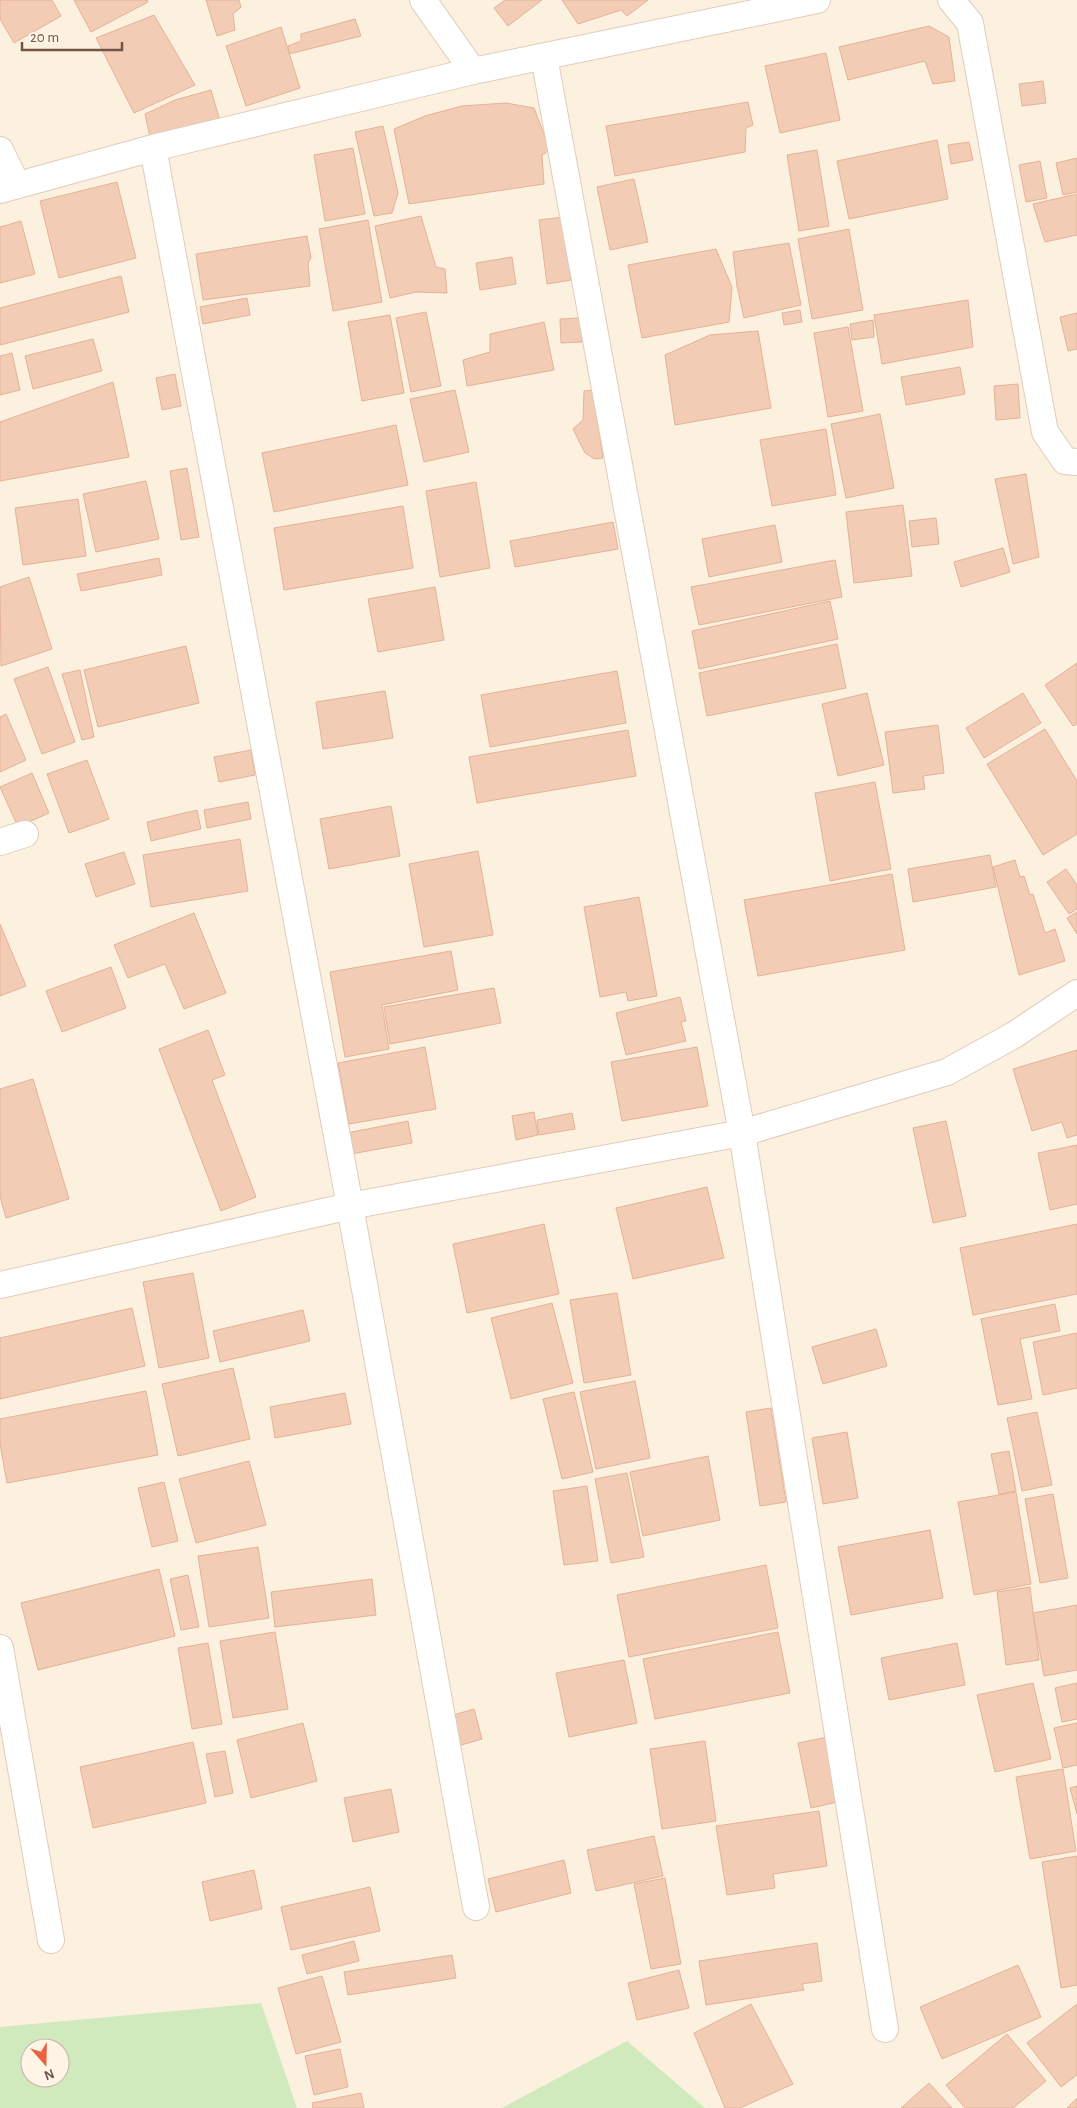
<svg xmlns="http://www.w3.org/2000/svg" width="1077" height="2108" font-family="'Alegreya Sans',sans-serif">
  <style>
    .green { fill: #d0e9bd; fill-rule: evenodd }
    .building { fill: #f2ccb5; stroke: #e5b296 }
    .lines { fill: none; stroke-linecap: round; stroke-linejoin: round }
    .street-casing { stroke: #e0ccba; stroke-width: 28 }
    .street { stroke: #fff; stroke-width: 26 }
  </style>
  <rect width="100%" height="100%" fill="#fcf0de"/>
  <!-- green -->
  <g class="green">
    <path d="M261 2003 297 2108H0V2027ZM30 2048H60V2078H30Z"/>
    <polygon points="627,2041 705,2108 502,2108"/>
  </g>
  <!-- building -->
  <g class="building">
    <polygon points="0,0 52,0 61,16 14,43 0,19"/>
    <polygon points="74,0 147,0 148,2 91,32"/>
    <polygon points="206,0 239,0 241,7 233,14 235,30 217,36"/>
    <polygon points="505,0 542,0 508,26 494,8"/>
    <polygon points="562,0 648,0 627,16 621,10 578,24"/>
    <polygon points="154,15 195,85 134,113 96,38"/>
    <polygon points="355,19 361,36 289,54 288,46 301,41 301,34"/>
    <polygon points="929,26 949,37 955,81 933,84 925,61 848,80 839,47"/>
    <polygon points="281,27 300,88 246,106 226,46"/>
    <polygon points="826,53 840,120 780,133 765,66"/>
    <polygon points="1043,81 1046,103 1022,106 1019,84"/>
    <polygon points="211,90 220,121 150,137 145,114 175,100"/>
    <polygon points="748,102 753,125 746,128 745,152 615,176 606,126"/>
    <polygon points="506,103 534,108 550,150 542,155 544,184 409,204 394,129 425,116 462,106"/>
    <polygon points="383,126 398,193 392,213 374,216 355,132"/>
    <polygon points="937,140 948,199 849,219 837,161"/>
    <polygon points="969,142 973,160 951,164 948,145"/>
    <polygon points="353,148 365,214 325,221 314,155"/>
    <polygon points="817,150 829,226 799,231 787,155"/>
    <polygon points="1077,158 1077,192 1063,195 1056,163"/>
    <polygon points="1040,161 1047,198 1026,202 1019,165"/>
    <polygon points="634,179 648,242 610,250 597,187"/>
    <polygon points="117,182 136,258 59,278 40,201"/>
    <polygon points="1077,194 1077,235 1045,242 1033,204"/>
    <polygon points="421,216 436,267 445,269 447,293 416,292 390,298 375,226"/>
    <polygon points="563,217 571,280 547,284 539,220"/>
    <polygon points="368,220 382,302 333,311 319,229"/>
    <polygon points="21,221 35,274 0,283 0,227"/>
    <polygon points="849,229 863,310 812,319 798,239"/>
    <polygon points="307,236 311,258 308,263 310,286 203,300 196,254"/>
    <polygon points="789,243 801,305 744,318 737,286 733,252"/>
    <polygon points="716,249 732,287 729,322 642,338 628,265"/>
    <polygon points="512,257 516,284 480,290 476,263"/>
    <polygon points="121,276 129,312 0,345 0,308"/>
    <polygon points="247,298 250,315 203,324 200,307"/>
    <polygon points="968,300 973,347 882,364 874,315"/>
    <polygon points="800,310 802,322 784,325 782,313"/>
    <polygon points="426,312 441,386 411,392 396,318"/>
    <polygon points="1077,313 1077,349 1068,351 1060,317"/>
    <polygon points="390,315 404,393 362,401 348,322"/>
    <polygon points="581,318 582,342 561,343 560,319"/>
    <polygon points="873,320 874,337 852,340 850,324"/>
    <polygon points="544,322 554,370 467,386 463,360 490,352 490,334"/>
    <polygon points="848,327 863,411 828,417 814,333"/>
    <polygon points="758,331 771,408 675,425 665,355 710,335"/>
    <polygon points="93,339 102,371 33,389 25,356"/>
    <polygon points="12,353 20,390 0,395 0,356"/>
    <polygon points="960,367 965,394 906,405 901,377"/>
    <polygon points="175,374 181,406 162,410 156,378"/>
    <polygon points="113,382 129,457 0,481 0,422"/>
    <polygon points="1018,384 1020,418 996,420 994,386"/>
    <polygon points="455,390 469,452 424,462 410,399"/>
    <polygon points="593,390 603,458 595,459 585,453 573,429 583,420 584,391"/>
    <polygon points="880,414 894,488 846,498 831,424"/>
    <polygon points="396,425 408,485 274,512 262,453"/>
    <polygon points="826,429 836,495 772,506 760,440"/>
    <polygon points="187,468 199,537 181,540 170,471"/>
    <polygon points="1026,474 1039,557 1013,564 995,479"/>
    <polygon points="146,481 159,539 96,552 83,494"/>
    <polygon points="476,482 490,568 440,577 426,491"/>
    <polygon points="78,499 86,556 23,565 15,508"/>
    <polygon points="903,505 912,576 854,583 846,512"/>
    <polygon points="403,506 413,568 284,590 274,528"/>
    <polygon points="936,518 939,544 912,547 909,521"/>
    <polygon points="613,522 618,549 515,567 510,541"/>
    <polygon points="775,525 782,562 709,577 702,539"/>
    <polygon points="1003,548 1010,572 961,587 954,562"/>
    <polygon points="159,558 162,575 81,591 77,574"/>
    <polygon points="835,560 842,597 699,625 691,587"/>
    <polygon points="29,577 52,649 1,666 0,587"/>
    <polygon points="435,587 444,640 378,652 368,599"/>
    <polygon points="830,601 838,639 699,669 692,631"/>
    <polygon points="837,644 846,688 707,716 699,673"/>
    <polygon points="186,646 199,703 98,727 84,670"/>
    <polygon points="1077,663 1077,724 1073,726 1045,685"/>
    <polygon points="48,667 75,742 42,754 14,679"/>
    <polygon points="80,670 94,737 82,740 62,674"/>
    <polygon points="617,671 626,723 490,747 481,695"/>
    <polygon points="385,691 393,738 323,749 316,702"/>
    <polygon points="867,693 884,765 838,776 822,704"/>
    <polygon points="1023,693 1041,723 984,758 966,728"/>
    <polygon points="6,714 26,760 0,772 0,717"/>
    <polygon points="938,725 944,773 923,776 925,789 893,793 885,732"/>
    <polygon points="1045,729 1077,781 1077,834 1043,855 987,764"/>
    <polygon points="628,730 636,776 477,803 469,757"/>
    <polygon points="251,750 255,775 219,782 214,757"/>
    <polygon points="87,760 109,819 69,833 47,774"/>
    <polygon points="32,773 49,813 18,827 0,787"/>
    <polygon points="875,782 891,869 830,881 815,793"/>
    <polygon points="248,802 251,819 207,828 204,810"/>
    <polygon points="391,806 400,856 329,869 320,819"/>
    <polygon points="197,810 201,829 151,841 147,822"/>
    <polygon points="240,839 248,891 151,907 143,855"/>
    <polygon points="478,851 493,935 424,947 409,864"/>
    <polygon points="124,852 135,884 96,897 85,864"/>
    <polygon points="990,855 996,887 913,902 908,869"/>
    <polygon points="1015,860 1020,877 1024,876 1030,895 1033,894 1045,933 1055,929 1065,961 1019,975 993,867"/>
    <polygon points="1066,869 1077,885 1077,909 1069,914 1047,882"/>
    <polygon points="892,874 905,950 758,976 744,900"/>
    <polygon points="639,897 657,996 628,1001 626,992 600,997 584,907"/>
    <polygon points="1077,912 1077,934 1067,918"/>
    <polygon points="194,913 226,993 184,1009 165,964 128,978 114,945"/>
    <polygon points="0,924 26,986 0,996"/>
    <polygon points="451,951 458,990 382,1005 389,1049 345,1057 330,972"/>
    <polygon points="111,967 126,1008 62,1032 46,991"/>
    <polygon points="494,988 501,1023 390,1044 384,1007"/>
    <polygon points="680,997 686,1021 681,1022 686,1041 626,1055 616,1013"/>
    <polygon points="208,1030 225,1075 212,1080 256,1197 221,1211 159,1049"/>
    <polygon points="425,1047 436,1109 349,1124 338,1063"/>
    <polygon points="697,1047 708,1106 622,1121 611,1062"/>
    <polygon points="1077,1050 1077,1135 1067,1138 1062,1122 1032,1131 1013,1069"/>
    <polygon points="33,1079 69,1199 6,1218 0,1197 0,1089"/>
    <polygon points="534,1112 538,1135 516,1140 512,1116"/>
    <polygon points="572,1113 575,1129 539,1135 537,1120"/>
    <polygon points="408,1121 412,1143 351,1154 347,1133"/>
    <polygon points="946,1121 966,1216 933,1223 913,1128"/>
    <polygon points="1077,1145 1077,1204 1050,1210 1038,1153"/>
    <polygon points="707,1187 724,1258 633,1279 616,1208"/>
    <polygon points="544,1224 559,1294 467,1313 453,1244"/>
    <polygon points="1077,1224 1077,1294 973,1315 960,1248"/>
    <polygon points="193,1273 209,1358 159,1368 143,1282"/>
    <polygon points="617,1293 631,1375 584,1383 570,1300"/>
    <polygon points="552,1303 573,1383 511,1399 491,1318"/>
    <polygon points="1055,1304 1060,1331 1020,1339 1032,1399 998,1405 981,1319"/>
    <polygon points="132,1308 145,1366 0,1399 0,1338"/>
    <polygon points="303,1310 310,1341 220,1362 213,1331"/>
    <polygon points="876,1329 887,1366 823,1384 812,1347"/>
    <polygon points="1077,1333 1077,1388 1043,1395 1033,1342"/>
    <polygon points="233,1368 250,1439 178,1456 162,1384"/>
    <polygon points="635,1381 650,1458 596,1469 580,1392"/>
    <polygon points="146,1391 158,1455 7,1483 0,1444 0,1419"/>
    <polygon points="574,1392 593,1472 562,1479 543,1399"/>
    <polygon points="345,1393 351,1424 275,1438 270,1407"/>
    <polygon points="771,1408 786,1502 760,1506 746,1412"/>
    <polygon points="1037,1412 1052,1485 1022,1491 1007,1418"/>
    <polygon points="847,1432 858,1498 823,1504 812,1438"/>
    <polygon points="1009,1451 1016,1491 999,1494 991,1454"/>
    <polygon points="708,1456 720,1520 643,1536 630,1472"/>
    <polygon points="249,1461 266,1525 196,1543 179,1479"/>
    <polygon points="627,1473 644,1557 611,1563 595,1479"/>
    <polygon points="164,1482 178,1541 152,1547 138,1488"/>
    <polygon points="587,1486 598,1561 564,1565 553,1491"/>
    <polygon points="1016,1492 1031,1584 974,1595 958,1502"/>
    <polygon points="1053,1494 1068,1578 1040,1583 1025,1499"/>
    <polygon points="930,1530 943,1598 851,1615 838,1547"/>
    <polygon points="258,1547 269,1618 209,1627 198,1556"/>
    <polygon points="766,1565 778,1628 629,1657 617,1595"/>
    <polygon points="159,1569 175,1636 38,1670 21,1603"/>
    <polygon points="188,1575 199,1627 181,1630 170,1579"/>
    <polygon points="372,1579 376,1615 275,1627 271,1592"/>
    <polygon points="1030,1587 1039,1660 1006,1665 997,1592"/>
    <polygon points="1077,1605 1077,1670 1044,1676 1033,1613"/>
    <polygon points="275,1632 288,1709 233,1718 220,1641"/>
    <polygon points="778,1632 790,1693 655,1719 643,1659"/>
    <polygon points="208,1643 222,1724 192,1729 178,1648"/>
    <polygon points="957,1643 965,1685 889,1700 881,1658"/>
    <polygon points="624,1660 637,1723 569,1737 556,1673"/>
    <polygon points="1033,1683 1051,1759 995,1772 977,1695"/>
    <polygon points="1077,1683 1077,1719 1062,1722 1055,1688"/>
    <polygon points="474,1709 482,1739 458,1746 450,1716"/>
    <polygon points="303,1723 317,1781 251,1798 237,1740"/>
    <polygon points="1077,1723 1077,1765 1063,1768 1054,1728"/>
    <polygon points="828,1737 842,1801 811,1808 798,1743"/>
    <polygon points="705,1741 716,1821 662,1829 650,1749"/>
    <polygon points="193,1742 206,1803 93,1828 80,1767"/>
    <polygon points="225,1751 233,1793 215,1797 206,1754"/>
    <polygon points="1063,1769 1076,1851 1030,1859 1016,1777"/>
    <polygon points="1077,1786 1077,1814 1070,1788"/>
    <polygon points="391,1789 399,1832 353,1842 344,1798"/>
    <polygon points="819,1811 827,1866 773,1874 775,1888 727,1895 716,1826"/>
    <polygon points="654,1836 663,1876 596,1891 587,1850"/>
    <polygon points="1077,1856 1077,1985 1061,1988 1042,1862"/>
    <polygon points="564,1860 571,1893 496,1912 488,1879"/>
    <polygon points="254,1870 262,1909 210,1921 202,1882"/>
    <polygon points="665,1878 681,1964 651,1969 634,1884"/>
    <polygon points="370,1887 380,1931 291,1950 281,1907"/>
    <polygon points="354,1941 359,1961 307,1974 302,1955"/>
    <polygon points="817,1943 822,1981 802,1984 804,1990 706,2005 699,1961"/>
    <polygon points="452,1955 456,1978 348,1995 344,1972"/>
    <polygon points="1018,1965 1041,2017 942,2059 920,2007"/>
    <polygon points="679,1970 689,2008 637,2020 628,1983"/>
    <polygon points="322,1976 341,2042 296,2054 278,1988"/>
    <polygon points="751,2004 793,2084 740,2108 725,2108 694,2033"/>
    <polygon points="1077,2004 1077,2075 1061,2087 1027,2043"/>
    <polygon points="1007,2034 1046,2081 1013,2108 965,2108 946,2085"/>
    <polygon points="340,2049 348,2087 314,2095 305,2056"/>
    <polygon points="929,2083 952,2108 901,2108"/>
    <polygon points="361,2093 364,2108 313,2108 312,2103"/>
    <polygon points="1077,2098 1077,2108 1067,2108"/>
  </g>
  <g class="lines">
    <!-- street casing -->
    <g class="street-casing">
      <g id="street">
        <polyline points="423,0 473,71"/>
        <polyline points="951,0 970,23 1045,432 1065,461 1077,462"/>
        <polyline points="544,57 742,1133 885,2029"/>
        <polyline points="153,148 350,1206 476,1907"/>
        <polyline points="0,150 17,185"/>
        <polyline points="0,190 153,148 473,71 817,0"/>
        <polyline points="0,842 25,834"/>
        <polyline points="0,1285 350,1206 742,1133 947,1072 1014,1035 1077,993"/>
        <polyline points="0,1648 51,1940"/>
      </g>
    </g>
    <!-- street -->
    <use href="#street" class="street"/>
  </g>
  <!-- north arrow -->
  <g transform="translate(45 2063) rotate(160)"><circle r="24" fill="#fff4e5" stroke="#c7b4a5"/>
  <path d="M0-4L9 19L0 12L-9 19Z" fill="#ea6240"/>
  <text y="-8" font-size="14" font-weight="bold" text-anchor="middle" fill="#725546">N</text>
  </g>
  <!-- scale -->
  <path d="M22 42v8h100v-8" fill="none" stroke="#725546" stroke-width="2.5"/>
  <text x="30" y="42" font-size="15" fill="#725546" stroke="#fff4e5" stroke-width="4" paint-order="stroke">20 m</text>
</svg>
